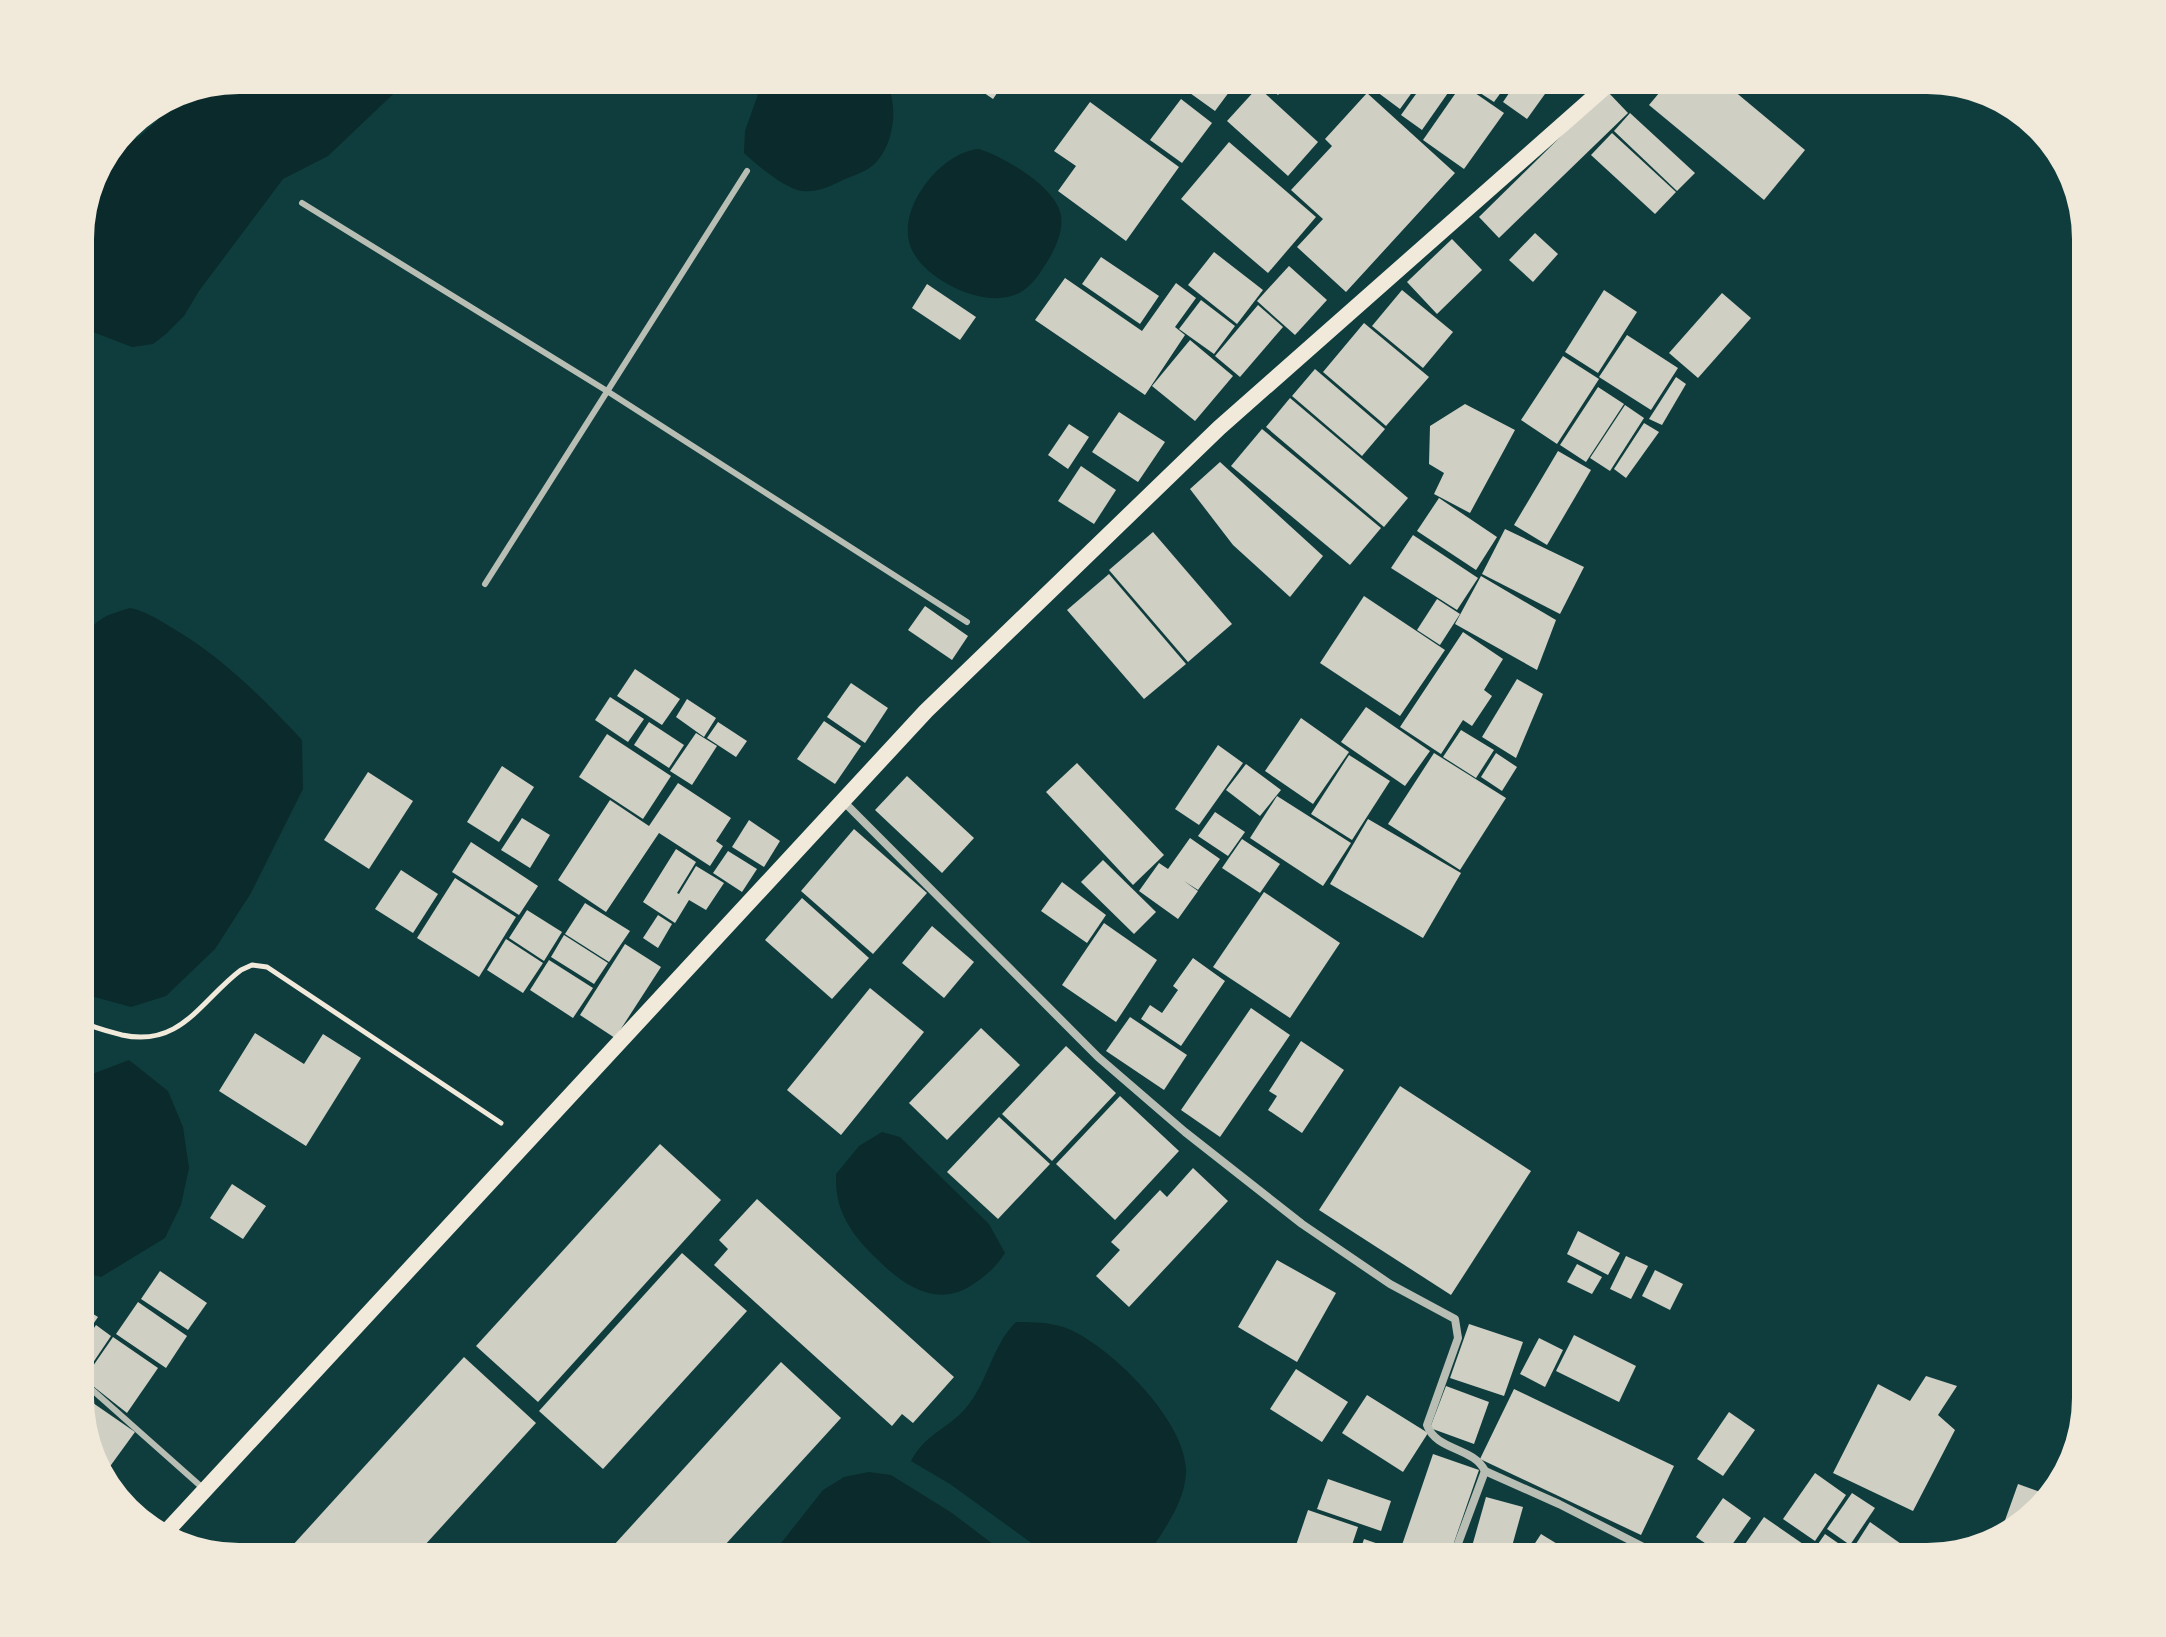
<svg xmlns="http://www.w3.org/2000/svg" width="2166" height="1637" font-family="'Fira Sans',sans-serif">
  <style>
    .water { fill: #0a2a2b }
    .building { fill: #cfcfc3 }
    .lines { fill: none; stroke-linecap: round; stroke-linejoin: round }
    .path { stroke: #f1e9da; stroke-width: 5 }
    .service { stroke: #b8beb3; stroke-width: 6 }
    .minor { stroke: #b8beb3; stroke-width: 8 }
    .secondary { stroke: #f1e9da; stroke-width: 16 }
  </style>
  <rect width="100%" height="100%" fill="#0f3d3e"/>
  <!-- water -->
  <g class="water">
    <polygon points="239,80 408,80 328,156 283,179 199,291 184,316 166,334 153,344 132,347 80,327 80,228 97,168 112,148 138,138 158,120 179,92"/>
    <path d="M763 80H885C900 104 894 148 872 166 865 172 852 176 843 180 831 186 816 193 802 191 784 188 757 165 744 153L745 131Z"/>
    <path d="M979 149C1004 157 1057 187 1061 216 1063 230 1057 245 1050 257 1043 269 1035 282 1024 290 993 313 929 283 913 252 892 214 939 152 979 149Z"/>
    <path d="M130 608C145 611 156 618 169 626 221 656 261 696 302 740L303 789 251 893 215 949 166 996 131 1007 80 993V644C95 619 103 616 130 608Z"/>
    <polygon points="129,1060 168,1091 183,1127 189,1168 181,1205 165,1238 101,1277 80,1272 80,1083 87,1076"/>
    <path d="M882 1132 900 1137 989 1224 1005 1253C996 1267 988 1274 975 1283 939 1309 905 1287 878 1260 860 1243 843 1223 838 1199 836 1191 836 1182 836 1174L859 1146Z"/>
    <path d="M1016 1322C1035 1322 1053 1322 1071 1330 1114 1350 1189 1424 1186 1474 1184 1504 1162 1533 1146 1557H1051L950 1484 911 1461C925 1434 946 1430 965 1409 988 1383 992 1345 1016 1322Z"/>
    <polygon points="869,1472 891,1475 952,1513 1010,1557 770,1557 823,1490 844,1477"/>
  </g>
  <!-- building -->
  <g class="building">
    <polygon points="965,80 1006,80 993,99"/>
    <polygon points="1178,80 1238,80 1215,111 1176,83"/>
    <polygon points="1260,80 1290,80 1278,95"/>
    <polygon points="1361,80 1421,80 1400,109"/>
    <polygon points="1426,80 1457,80 1422,130 1401,115"/>
    <polygon points="1484,80 1510,80 1494,102 1477,91"/>
    <polygon points="1518,80 1555,80 1527,119 1503,102"/>
    <polygon points="1670,80 1721,80 1805,150 1764,200 1649,105"/>
    <polygon points="1462,84 1504,113 1464,169 1423,140"/>
    <polygon points="1258,87 1318,142 1288,176 1227,121"/>
    <polygon points="1607,91 1628,113 1499,238 1479,217"/>
    <polygon points="1367,93 1455,173 1346,292 1297,247 1323,219 1291,190 1332,146 1325,139"/>
    <polygon points="1181,99 1212,123 1182,163 1150,140"/>
    <polygon points="1090,102 1179,167 1126,241 1058,191 1076,166 1054,151"/>
    <polygon points="1630,113 1695,173 1677,191 1614,131"/>
    <polygon points="1612,133 1676,192 1655,214 1591,155"/>
    <polygon points="1229,142 1316,217 1268,273 1181,199"/>
    <polygon points="1535,233 1558,254 1533,282 1509,260"/>
    <polygon points="1452,239 1482,270 1437,314 1407,282"/>
    <polygon points="1214,252 1263,290 1237,324 1188,285"/>
    <polygon points="1101,257 1159,296 1140,324 1082,284"/>
    <polygon points="1289,266 1327,300 1295,335 1257,301"/>
    <polygon points="1065,278 1142,331 1176,283 1196,298 1175,327 1185,335 1145,395 1035,320"/>
    <polygon points="927,284 976,317 960,340 912,308"/>
    <polygon points="1402,290 1453,332 1423,368 1372,326"/>
    <polygon points="1604,290 1637,312 1598,373 1565,352"/>
    <polygon points="1722,293 1751,318 1698,378 1669,353"/>
    <polygon points="1201,300 1235,326 1214,354 1179,329"/>
    <polygon points="1258,305 1283,327 1240,377 1215,356"/>
    <polygon points="1364,323 1429,377 1386,426 1323,372"/>
    <polygon points="1627,335 1678,368 1651,410 1599,377"/>
    <polygon points="1190,340 1233,376 1195,421 1152,386"/>
    <polygon points="1563,356 1599,379 1557,444 1521,420"/>
    <polygon points="1315,369 1385,429 1362,456 1292,396"/>
    <polygon points="1676,377 1686,384 1662,425 1649,419"/>
    <polygon points="1598,387 1624,404 1586,462 1560,445"/>
    <polygon points="1290,398 1408,498 1384,527 1266,427"/>
    <polygon points="1465,404 1515,430 1470,513 1434,494 1444,473 1429,464 1430,426"/>
    <polygon points="1625,405 1644,418 1610,471 1590,458"/>
    <polygon points="1119,412 1165,442 1138,482 1092,452"/>
    <polygon points="1644,423 1659,432 1626,478 1614,469"/>
    <polygon points="1069,424 1089,437 1068,469 1048,455"/>
    <polygon points="1262,429 1381,528 1350,565 1231,466"/>
    <polygon points="1558,451 1591,470 1547,545 1514,525"/>
    <polygon points="1220,462 1323,556 1290,597 1233,545 1190,489"/>
    <polygon points="1081,466 1116,490 1094,524 1058,501"/>
    <polygon points="1439,498 1497,537 1476,570 1417,531"/>
    <polygon points="1505,529 1584,567 1560,614 1482,574"/>
    <polygon points="1153,532 1232,624 1188,662 1109,570"/>
    <polygon points="1413,535 1478,578 1457,610 1391,568"/>
    <polygon points="1109,574 1186,664 1144,699 1067,610"/>
    <polygon points="1481,576 1556,620 1537,670 1455,624"/>
    <polygon points="1364,596 1445,650 1400,716 1320,663"/>
    <polygon points="1437,599 1460,614 1440,645 1417,630"/>
    <polygon points="925,606 968,636 952,660 908,630"/>
    <polygon points="1463,632 1503,659 1484,690 1492,696 1472,726 1463,720 1441,754 1400,727"/>
    <polygon points="635,669 680,699 662,725 617,696"/>
    <polygon points="1517,679 1543,694 1516,758 1482,737"/>
    <polygon points="851,683 888,708 865,743 827,717"/>
    <polygon points="610,697 644,719 628,742 595,720"/>
    <polygon points="687,699 716,718 704,737 676,717"/>
    <polygon points="1366,707 1430,751 1405,786 1341,742"/>
    <polygon points="1301,718 1349,752 1313,804 1265,771"/>
    <polygon points="824,721 861,746 835,784 797,759"/>
    <polygon points="649,722 684,745 669,768 634,745"/>
    <polygon points="718,722 747,741 736,757 707,738"/>
    <polygon points="1461,730 1494,750 1476,778 1443,757"/>
    <polygon points="696,733 717,746 692,785 670,771"/>
    <polygon points="607,734 671,776 643,819 579,777"/>
    <polygon points="1218,745 1243,763 1199,825 1175,809"/>
    <polygon points="1434,753 1506,798 1460,870 1388,824"/>
    <polygon points="1496,753 1517,767 1502,791 1481,777"/>
    <polygon points="1349,755 1390,781 1352,840 1311,814"/>
    <polygon points="1077,763 1164,855 1133,885 1046,792"/>
    <polygon points="1246,764 1281,790 1260,816 1226,790"/>
    <polygon points="502,766 534,787 499,842 467,822"/>
    <polygon points="368,772 413,801 369,869 324,840"/>
    <polygon points="907,776 974,838 942,873 875,810"/>
    <polygon points="678,783 731,818 716,841 723,846 710,866 659,833 606,912 558,880 610,800 649,826"/>
    <polygon points="1277,796 1351,843 1323,886 1250,838"/>
    <polygon points="1215,812 1245,832 1228,856 1198,836"/>
    <polygon points="522,818 550,835 530,868 501,850"/>
    <polygon points="1368,819 1461,873 1423,938 1330,884"/>
    <polygon points="749,820 780,841 764,867 732,847"/>
    <polygon points="854,829 927,893 873,954 801,891"/>
    <polygon points="1190,838 1220,859 1198,890 1184,881 1198,891 1178,919 1139,891 1159,863 1168,869"/>
    <polygon points="1242,839 1280,864 1260,893 1222,868"/>
    <polygon points="471,842 538,886 519,915 452,872"/>
    <polygon points="676,849 696,862 677,893 679,894 696,866 724,883 706,910 689,900 675,923 643,902"/>
    <polygon points="728,851 757,869 742,892 713,873"/>
    <polygon points="1103,860 1156,912 1134,934 1081,882"/>
    <polygon points="401,870 438,894 413,933 375,909"/>
    <polygon points="455,878 516,917 479,977 417,938"/>
    <polygon points="1062,882 1106,915 1087,943 1041,911"/>
    <polygon points="1264,892 1340,943 1290,1018 1213,967"/>
    <polygon points="802,898 869,958 832,999 765,940"/>
    <polygon points="585,903 630,931 609,962 565,934"/>
    <polygon points="527,910 562,932 544,961 509,938"/>
    <polygon points="658,915 672,924 658,948 643,938"/>
    <polygon points="1104,923 1157,960 1116,1022 1062,985"/>
    <polygon points="932,926 974,962 944,998 902,963"/>
    <polygon points="564,935 608,963 594,984 551,957"/>
    <polygon points="506,939 543,963 523,993 487,970"/>
    <polygon points="625,944 661,967 615,1038 580,1015"/>
    <polygon points="1193,958 1225,981 1181,1046 1141,1019 1150,1005 1162,1013 1178,990 1173,986"/>
    <polygon points="549,960 593,988 573,1018 530,990"/>
    <polygon points="870,988 924,1032 841,1135 787,1090"/>
    <polygon points="1251,1008 1290,1035 1220,1137 1181,1110"/>
    <polygon points="1130,1017 1187,1055 1164,1090 1106,1051"/>
    <polygon points="981,1028 1020,1065 947,1140 909,1103"/>
    <polygon points="255,1033 304,1064 323,1034 361,1058 306,1146 219,1091"/>
    <polygon points="1301,1041 1344,1070 1302,1133 1268,1110 1277,1096 1269,1091"/>
    <polygon points="1066,1046 1116,1093 1052,1161 1002,1114"/>
    <polygon points="1400,1086 1531,1171 1451,1295 1319,1210"/>
    <polygon points="1120,1096 1179,1151 1115,1220 1056,1164"/>
    <polygon points="999,1117 1050,1164 998,1219 947,1172"/>
    <polygon points="660,1144 721,1200 538,1402 476,1346"/>
    <polygon points="1193,1168 1228,1201 1129,1307 1096,1276 1120,1250 1111,1242 1160,1190 1167,1197"/>
    <polygon points="232,1184 266,1206 243,1239 210,1218"/>
    <polygon points="757,1199 954,1377 913,1423 902,1414 892,1426 714,1265 728,1249 719,1240"/>
    <polygon points="1578,1231 1620,1253 1608,1275 1567,1254"/>
    <polygon points="682,1253 747,1311 603,1469 539,1411"/>
    <polygon points="1626,1256 1648,1266 1631,1299 1610,1289"/>
    <polygon points="1277,1260 1336,1293 1297,1362 1238,1327"/>
    <polygon points="1577,1264 1602,1277 1592,1294 1567,1282"/>
    <polygon points="1655,1270 1683,1284 1670,1310 1642,1296"/>
    <polygon points="160,1271 207,1303 188,1330 141,1299"/>
    <polygon points="138,1302 187,1336 166,1368 116,1334"/>
    <polygon points="80,1306 98,1317 80,1343"/>
    <polygon points="1469,1324 1523,1342 1504,1396 1450,1378"/>
    <polygon points="96,1325 111,1336 84,1376 80,1373 80,1348"/>
    <polygon points="1574,1335 1636,1366 1619,1402 1556,1371"/>
    <polygon points="113,1337 158,1368 127,1413 84,1379"/>
    <polygon points="1539,1338 1563,1350 1545,1387 1520,1374"/>
    <polygon points="464,1357 536,1423 414,1557 282,1557"/>
    <polygon points="781,1362 841,1418 714,1557 603,1557"/>
    <polygon points="1296,1369 1348,1402 1322,1442 1270,1409"/>
    <polygon points="1926,1376 1957,1386 1938,1415 1955,1430 1913,1511 1833,1473 1878,1384 1910,1401"/>
    <polygon points="1446,1386 1489,1402 1474,1444 1430,1428"/>
    <polygon points="1514,1389 1674,1466 1641,1535 1480,1459"/>
    <polygon points="80,1394 135,1432 103,1476 97,1469 80,1408"/>
    <polygon points="1367,1395 1428,1433 1403,1472 1342,1433"/>
    <polygon points="1729,1412 1755,1430 1723,1476 1697,1459"/>
    <polygon points="1433,1454 1479,1470 1449,1557 1436,1557 1402,1545"/>
    <polygon points="1815,1473 1846,1495 1815,1541 1783,1519"/>
    <polygon points="1328,1479 1391,1501 1381,1531 1317,1509"/>
    <polygon points="2018,1484 2051,1496 1998,1540"/>
    <polygon points="1852,1493 1875,1508 1850,1545 1827,1529"/>
    <polygon points="1486,1497 1523,1507 1509,1557 1469,1557"/>
    <polygon points="1723,1498 1751,1518 1724,1556 1696,1537"/>
    <polygon points="1308,1510 1358,1527 1348,1557 1292,1557"/>
    <polygon points="1764,1517 1803,1544 1794,1557 1736,1557"/>
    <polygon points="1870,1522 1904,1546 1896,1557 1875,1557 1856,1544"/>
    <polygon points="1541,1534 1572,1553 1570,1557 1526,1557"/>
    <polygon points="1825,1534 1858,1557 1809,1557"/>
    <polygon points="1364,1539 1399,1551 1397,1557 1358,1557"/>
    <polygon points="1914,1546 1930,1556 1906,1557"/>
  </g>
  <g class="lines">
    <!-- path -->
    <path class="path" d="M80 1021C94 1028 107 1031 122 1035 181 1048 201 1000 241 970L252 965 267 967 501 1123"/>
    <!-- service -->
    <g class="service">
      <polyline points="302,203 607,391 967,622"/>
      <polyline points="485,584 747,171"/>
      <polyline points="80,1379 205,1490"/>
    </g>
    <!-- minor -->
    <g class="minor">
      <path d="M843 801 1098 1057 1185 1132 1302 1224 1390 1284 1455 1319 1458 1338 1427 1425C1436 1451 1474 1447 1485 1471"/>
      <polyline points="1453,1557 1485,1471 1559,1504 1663,1557"/>
    </g>
    <!-- secondary -->
    <polyline class="secondary" points="166,1532 926,711 1219,428 1613,80"/>
  </g>
  <!-- crop -->
  <path d="M0 0H2166V1637H0ZM239 94H1927A145 145 0 0 1 2072 239V1398A145 145 0 0 1 1927 1543H239A145 145 0 0 1 94 1398V239A145 145 0 0 1 239 94Z" fill="#f1e9da" fill-rule="evenodd"/>
</svg>
